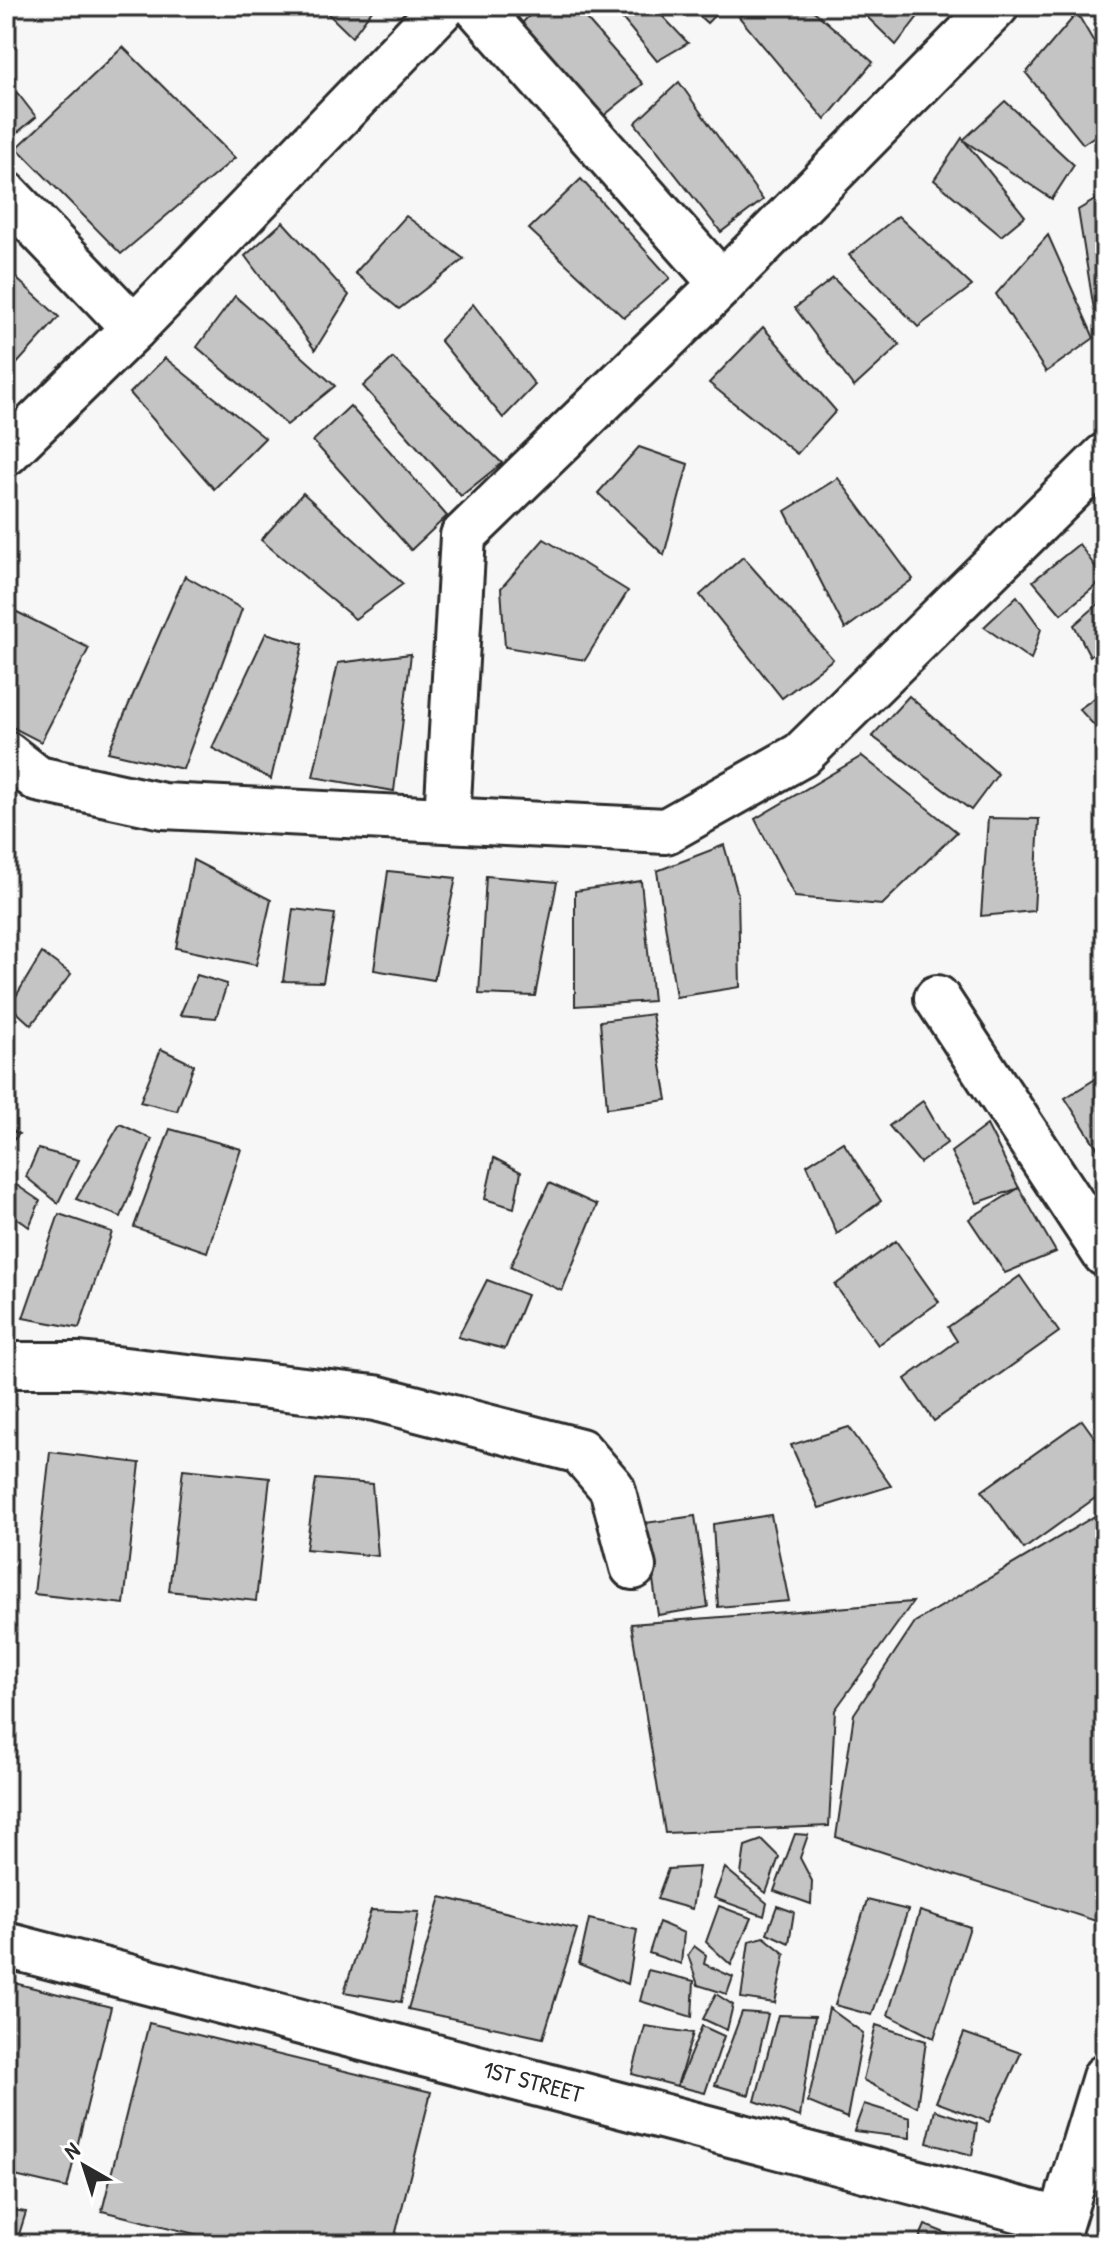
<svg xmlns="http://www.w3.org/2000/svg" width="1111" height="2250" font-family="'Patrick Hand',sans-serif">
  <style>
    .building { fill: #c4c4c4; stroke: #2b2b2b; stroke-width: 2 }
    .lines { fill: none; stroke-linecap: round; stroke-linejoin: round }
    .minor-casing { stroke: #2b2b2b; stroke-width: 50 }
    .minor { stroke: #fff; stroke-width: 44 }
    .labels { text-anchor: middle; stroke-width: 8; stroke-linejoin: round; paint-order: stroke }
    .street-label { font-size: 24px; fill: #2b2b2b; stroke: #fff }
  </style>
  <rect width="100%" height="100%" fill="#f7f7f7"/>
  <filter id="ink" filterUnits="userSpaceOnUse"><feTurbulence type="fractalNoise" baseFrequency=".0125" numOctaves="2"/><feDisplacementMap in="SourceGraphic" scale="16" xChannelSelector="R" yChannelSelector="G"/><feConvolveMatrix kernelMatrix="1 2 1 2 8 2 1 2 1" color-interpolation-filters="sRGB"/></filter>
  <g filter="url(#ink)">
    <!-- building -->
    <g class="building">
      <polygon points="320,6 368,6 372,10 352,37"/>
      <polygon points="539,6 575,6 643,84 601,118 522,23"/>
      <polygon points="612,6 653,6 688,43 657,61"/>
      <polygon points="688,6 719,6 722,8 707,23"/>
      <polygon points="753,6 808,6 873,62 825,120 739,17"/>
      <polygon points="856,6 926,6 896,45"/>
      <polygon points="1077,13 1105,61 1105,129 1083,144 1026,73"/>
      <polygon points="123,47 235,158 121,254 17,148"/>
      <polygon points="6,78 36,117 6,142"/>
      <polygon points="679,82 763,200 721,232 635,123"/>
      <polygon points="1005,101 1074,165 1052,199 963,140"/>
      <polygon points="962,138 1025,216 1001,236 934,180"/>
      <polygon points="581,179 670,278 624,318 529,229"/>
      <polygon points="1105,194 1105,310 1094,310 1078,210"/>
      <polygon points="406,216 464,259 399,309 355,273"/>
      <polygon points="898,216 972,286 918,327 849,255"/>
      <polygon points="283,222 349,295 315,350 245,256"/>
      <polygon points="1048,235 1094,338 1046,372 996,294"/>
      <polygon points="6,269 59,317 6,376"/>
      <polygon points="833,278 900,345 854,387 795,308"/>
      <polygon points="235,296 335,386 287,425 197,347"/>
      <polygon points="473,304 535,385 503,418 440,340"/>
      <polygon points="763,327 836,411 797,454 709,383"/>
      <polygon points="165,358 265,438 214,489 130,393"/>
      <polygon points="393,358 502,463 461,496 363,386"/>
      <polygon points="350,406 447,516 411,550 313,441"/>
      <polygon points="639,447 688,464 664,555 598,493"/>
      <polygon points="838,478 913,579 845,629 785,511"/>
      <polygon points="303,493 403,584 355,619 261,540"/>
      <polygon points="544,539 628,591 585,660 505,647 501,588"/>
      <polygon points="1079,544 1104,579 1061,614 1033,581"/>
      <polygon points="743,557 833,659 782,698 700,595"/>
      <polygon points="185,576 242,609 183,769 108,752"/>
      <polygon points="1017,596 1041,629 1031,660 984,627"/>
      <polygon points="1103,600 1105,602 1105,643 1090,656 1074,625"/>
      <polygon points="11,609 89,648 41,742 6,724 6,619"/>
      <polygon points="266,633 303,644 271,779 212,748"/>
      <polygon points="411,654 394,791 313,777 338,663"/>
      <polygon points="1105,691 1105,737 1079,709"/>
      <polygon points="909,696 998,774 971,810 872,736"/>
      <polygon points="862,756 957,832 882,905 795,897 755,819"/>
      <polygon points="988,818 1039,819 1034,911 981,916"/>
      <polygon points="6,828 16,832 6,858"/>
      <polygon points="724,845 738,895 740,987 676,997 657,871"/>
      <polygon points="193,860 271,900 256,965 176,948"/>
      <polygon points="388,871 456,878 434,980 374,970"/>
      <polygon points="486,876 557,882 535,996 479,994"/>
      <polygon points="641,881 653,1001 575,1006 575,891"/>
      <polygon points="293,909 335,914 323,982 283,981"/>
      <polygon points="42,953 71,974 31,1025 10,1006"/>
      <polygon points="197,975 227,984 216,1018 180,1015"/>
      <polygon points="652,1014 667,1100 607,1108 600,1021"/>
      <polygon points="161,1049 194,1065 177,1111 140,1102"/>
      <polygon points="1105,1073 1105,1160 1065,1098"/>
      <polygon points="923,1101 947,1143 920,1163 889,1126"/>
      <polygon points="120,1124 152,1139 121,1217 76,1199"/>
      <polygon points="987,1125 1019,1188 977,1203 951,1152"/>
      <polygon points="6,1127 19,1134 6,1148"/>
      <polygon points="170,1129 241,1149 207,1252 134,1227"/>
      <polygon points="843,1142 881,1201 837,1234 807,1165"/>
      <polygon points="38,1149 79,1160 58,1203 26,1177"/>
      <polygon points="494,1158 521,1172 514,1208 485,1199"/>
      <polygon points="12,1182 40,1201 29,1227 6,1210 6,1190"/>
      <polygon points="549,1183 597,1205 562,1291 510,1267"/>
      <polygon points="1019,1188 1056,1252 1005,1273 969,1219"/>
      <polygon points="59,1214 112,1232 79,1328 23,1318"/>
      <polygon points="896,1241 939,1302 878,1345 835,1285"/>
      <polygon points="1020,1276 1059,1332 934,1421 905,1379 957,1341 948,1327"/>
      <polygon points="487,1280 527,1295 505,1349 458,1337"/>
      <polygon points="1082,1420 1105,1452 1105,1491 1024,1549 982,1491"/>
      <polygon points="849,1427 891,1486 819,1508 791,1445"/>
      <polygon points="50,1452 140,1463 124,1604 34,1594"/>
      <polygon points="183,1469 270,1478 256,1601 169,1591"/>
      <polygon points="316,1479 372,1484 378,1556 306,1549"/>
      <polygon points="1105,1510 1105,1924 836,1837 854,1714 915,1622"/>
      <polygon points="771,1515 789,1601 718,1607 713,1524"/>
      <polygon points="695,1516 708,1607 658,1615 645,1523"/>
      <polygon points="913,1602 835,1710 829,1826 665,1833 631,1624"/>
      <polygon points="795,1834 808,1835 800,1858 812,1881 811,1904 774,1891"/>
      <polygon points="762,1840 779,1857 766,1893 741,1874 745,1846"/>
      <polygon points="699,1867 692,1909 657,1899 668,1869"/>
      <polygon points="725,1868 767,1903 764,1916 714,1898"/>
      <polygon points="441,1897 577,1929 543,2038 408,2009"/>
      <polygon points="867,1900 908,1910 872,2015 835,2005"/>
      <polygon points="719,1906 751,1918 731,1965 706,1942"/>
      <polygon points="777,1906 794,1912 789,1943 767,1933"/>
      <polygon points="371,1910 419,1912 401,2002 344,1992"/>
      <polygon points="920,1911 970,1927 934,2038 888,2015"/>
      <polygon points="589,1919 637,1930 628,1984 579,1964"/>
      <polygon points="659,1922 684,1933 681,1964 649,1953"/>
      <polygon points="764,1937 785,1954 775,2003 741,1998 749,1941"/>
      <polygon points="694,1946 706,1955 704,1964 733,1977 727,1994 698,1985 688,1955"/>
      <polygon points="648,1970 694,1981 692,2017 640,2001"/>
      <polygon points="6,1981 111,2007 67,2188 6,2174"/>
      <polygon points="716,1994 733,2005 727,2030 703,2019"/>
      <polygon points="829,2008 863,2033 847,2118 808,2102"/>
      <polygon points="742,2012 768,2014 749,2095 715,2085"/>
      <polygon points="778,2015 815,2016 800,2117 755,2101"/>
      <polygon points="149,2023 431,2092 393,2244 235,2244 102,2211"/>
      <polygon points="876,2025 926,2041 917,2107 863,2080"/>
      <polygon points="645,2026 693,2033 677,2086 632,2074"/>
      <polygon points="702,2026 724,2036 705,2093 677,2086"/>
      <polygon points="964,2033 1021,2053 989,2122 936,2102"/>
      <polygon points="864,2104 910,2118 910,2138 854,2131"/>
      <polygon points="935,2110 977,2124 972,2155 927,2143"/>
      <polygon points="6,2209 26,2212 16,2244 6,2244"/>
      <polygon points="925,2225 973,2244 917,2244"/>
    </g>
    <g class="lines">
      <!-- minor casing -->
      <g class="minor-casing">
        <g id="minor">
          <polyline points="476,6 722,284"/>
          <polyline points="6,194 134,328"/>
          <polyline points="6,453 134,328 444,6"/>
          <polyline points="6,754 38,779 163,806 666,831 801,755 1105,456"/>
          <polyline points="447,819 463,536 722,284 996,6"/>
          <polyline points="937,998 1105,1254"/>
          <polyline points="6,1365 80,1365 375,1398 580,1451 612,1488 633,1567"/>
          <polyline points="6,1945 1060,2220"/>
          <polyline points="1054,2244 1105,2077"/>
        </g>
      </g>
      <!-- minor -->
      <use href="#minor" class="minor"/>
    </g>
  </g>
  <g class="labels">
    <!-- street labels -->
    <g class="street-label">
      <text transform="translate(533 2082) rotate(15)" y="8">1ST STREET</text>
    </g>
  </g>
  <!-- margin -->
  <rect width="1111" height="2250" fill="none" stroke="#fff" stroke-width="32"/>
  <rect x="16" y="16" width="1079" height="2218" fill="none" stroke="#2b2b2b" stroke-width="3" filter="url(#ink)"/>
  <!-- north arrow -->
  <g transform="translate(84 2166) rotate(321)" stroke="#ffffff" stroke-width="6" paint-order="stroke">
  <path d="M0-6L14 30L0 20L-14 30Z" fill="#2b2b2b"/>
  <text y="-12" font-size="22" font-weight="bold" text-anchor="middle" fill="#2b2b2b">N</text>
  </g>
</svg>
